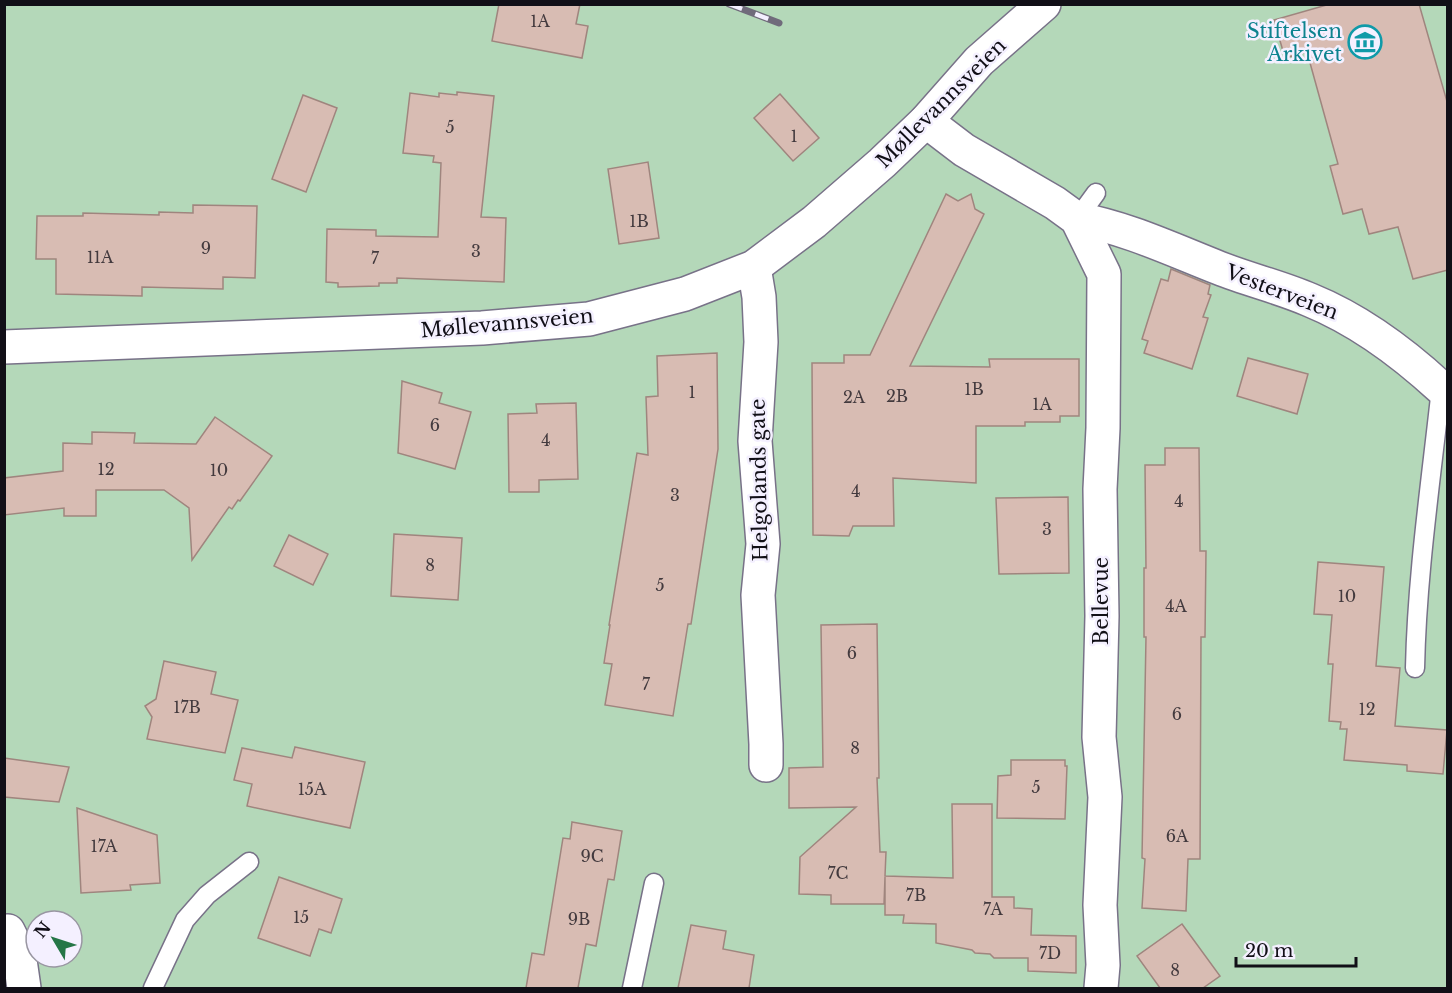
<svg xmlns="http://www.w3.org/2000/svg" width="1452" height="993" font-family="'Libre Baskerville',serif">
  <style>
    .green { fill: #b4d8b9; fill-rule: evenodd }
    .building { fill: #d8bcb3; stroke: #9f857e; stroke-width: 1.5 }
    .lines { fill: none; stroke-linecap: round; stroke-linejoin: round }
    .service-casing { stroke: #787288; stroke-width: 21 }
    .minor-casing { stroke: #787288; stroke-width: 36 }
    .secondary-casing { stroke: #787288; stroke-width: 36 }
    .service { stroke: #fff; stroke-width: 18 }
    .minor { stroke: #fff; stroke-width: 33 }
    .secondary { stroke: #fff; stroke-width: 33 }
    .rail-casing { stroke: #706b7b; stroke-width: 7 }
    .rail { stroke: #f4f0ff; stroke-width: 4.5; stroke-dasharray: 14; stroke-linecap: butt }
    .labels { text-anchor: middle; stroke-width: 5; stroke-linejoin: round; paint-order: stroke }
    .number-label { font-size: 16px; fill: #433a3e }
    .culture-label { font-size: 20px; fill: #0d838f; stroke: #f4f0ff; text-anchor: end }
    .street-label { font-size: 20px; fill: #110f17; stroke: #f4f0ff }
  </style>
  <rect width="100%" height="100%" fill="#e8e1fa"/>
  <!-- green -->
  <path class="green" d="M5 5H1447V988H5ZM36 921H72V957H36Z"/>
  <!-- building -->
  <g class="building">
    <polygon points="499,4 580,4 576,24 588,26 582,58 492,41"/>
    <polygon points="1330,4 1419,4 1448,105 1448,270 1413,279 1398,227 1369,234 1362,209 1343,214 1330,166 1338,164 1307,52 1285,58 1274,20"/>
    <polygon points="457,92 494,96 481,217 506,218 504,282 397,278 397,283 379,283 379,286 338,287 338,283 326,282 327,229 376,230 376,236 438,237 441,163 433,162 434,156 403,153 410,93 439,97 439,93 457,95"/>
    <polygon points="780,94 819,138 793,161 754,118"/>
    <polygon points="303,95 337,108 306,192 272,179"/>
    <polygon points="648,162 659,238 619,244 608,169"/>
    <polygon points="946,194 958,201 971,194 975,209 984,214 910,366 990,367 989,359 1079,359 1079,416 1060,416 1060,422 1025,422 1025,426 976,426 976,483 893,478 894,526 853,526 849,536 813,535 812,363 844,363 844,355 870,355"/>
    <polygon points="193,205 257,206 255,278 223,277 223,289 142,287 142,296 56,294 56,259 36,259 37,216 83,216 83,213 159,215 159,212 193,213"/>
    <polygon points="1171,269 1210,285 1208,294 1211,295 1203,317 1208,318 1192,369 1144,353 1148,341 1142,339 1154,301 1161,279 1168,281"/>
    <polygon points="717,353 718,449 691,624 688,624 673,716 605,705 612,664 604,663 610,625 609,625 637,453 648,455 646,397 658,396 657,356"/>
    <polygon points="1248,358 1308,374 1297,414 1237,396"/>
    <polygon points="402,381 442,393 439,403 471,412 455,469 398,453"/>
    <polygon points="576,403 578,479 539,480 539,492 509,492 508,414 537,413 536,404"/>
    <polygon points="215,417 272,456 240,501 238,500 232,509 229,507 192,560 189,508 164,490 96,490 96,516 64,516 64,508 4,515 4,478 63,471 63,443 92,444 92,432 135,433 134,443 196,444"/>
    <polygon points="1165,448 1199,448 1200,551 1206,551 1205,637 1201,637 1200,859 1188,859 1186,911 1142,908 1145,859 1142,858 1146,637 1144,637 1144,568 1146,568 1145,465 1165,465"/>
    <polygon points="1068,497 1069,573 999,574 996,498"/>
    <polygon points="394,534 462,538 458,600 391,596"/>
    <polygon points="289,535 328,554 313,585 274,566"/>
    <polygon points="1318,562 1384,567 1376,666 1400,668 1395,726 1447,730 1443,774 1407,771 1407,765 1344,760 1347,729 1340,729 1341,722 1329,721 1333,664 1328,664 1332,615 1314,614"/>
    <polygon points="877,624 879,778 877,778 880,852 886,852 885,876 953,878 952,804 992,804 992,897 1014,897 1014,908 1032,909 1031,935 1076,936 1076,973 1028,971 1028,958 994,958 990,954 975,953 972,950 936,943 936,924 903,923 904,915 885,915 885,877 884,904 831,904 831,895 799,894 800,857 856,807 789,808 789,768 823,767 821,625"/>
    <polygon points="164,661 216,672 211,694 238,700 225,753 147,739 152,717 145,706 156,699"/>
    <polygon points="295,747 365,762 350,828 247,806 252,784 234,780 242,748 292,758"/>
    <polygon points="4,758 69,767 59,802 4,797"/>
    <polygon points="1011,760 1065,760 1065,766 1067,766 1065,819 997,818 998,776 1011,775"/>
    <polygon points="77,808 157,835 160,883 130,885 131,890 81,893"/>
    <polygon points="572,822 622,831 614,880 608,879 596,946 586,944 578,988 526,988 532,953 544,955 563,838 570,839"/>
    <polygon points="279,877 342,899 331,933 319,929 310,956 258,938"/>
    <polygon points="1182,924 1220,976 1203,988 1160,988 1137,956"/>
    <polygon points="691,925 726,931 723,949 754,955 749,988 678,988"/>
  </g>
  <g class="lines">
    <!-- service casing -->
    <g class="service-casing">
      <g id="service">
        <polyline points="1077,219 1096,193"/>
        <path d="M1415 668C1417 574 1431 481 1441 388"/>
        <polyline points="153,988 185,920 207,895 249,862"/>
        <polyline points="632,988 654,883"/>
      </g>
    </g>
    <!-- minor casing -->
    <g class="minor-casing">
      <g id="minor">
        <polyline points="926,121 964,150 1055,203 1077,219 1104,274 1103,428 1100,489 1102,616 1099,737 1105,797 1100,905 1103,965 1101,988"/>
        <path d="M1077 219C1127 228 1173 250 1219 268 1249 280 1280 287 1310 300 1359 320 1402 352 1441 388"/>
        <polyline points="754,267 759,297 761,342 755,441 763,544 758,595 766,744 766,765"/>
        <polyline points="8,931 19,953 24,988"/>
      </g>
    </g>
    <!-- secondary casing -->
    <g class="secondary-casing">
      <polyline id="secondary" points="4,347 482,328 589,319 685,294 754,267 814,222 882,163 926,121 979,61 1044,4"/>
    </g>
    <!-- service -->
    <use href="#service" class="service"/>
    <!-- minor -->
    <use href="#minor" class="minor"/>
    <!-- secondary -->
    <use href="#secondary" class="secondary"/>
    <!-- rail casing -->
    <g class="rail-casing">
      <polyline id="rail" points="729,4 779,23"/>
    </g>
    <!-- rail -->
    <use href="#rail" class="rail"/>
  </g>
  <!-- icons -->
  <defs>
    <g id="museum-ring" transform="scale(1.725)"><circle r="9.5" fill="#f4f0ff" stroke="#0f9aa8" stroke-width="1.5"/><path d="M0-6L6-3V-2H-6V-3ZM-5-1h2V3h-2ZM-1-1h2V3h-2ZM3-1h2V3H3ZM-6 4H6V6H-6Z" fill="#0f9aa8"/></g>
  </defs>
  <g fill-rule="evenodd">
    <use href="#museum-ring" x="1365" y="42"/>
  </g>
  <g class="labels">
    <!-- number labels -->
    <g class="number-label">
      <text x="540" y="27">1A</text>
      <text x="450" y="133">5</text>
      <text x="794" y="142">1</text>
      <text x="639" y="227">1B</text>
      <text x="206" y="254">9</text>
      <text x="476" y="257">3</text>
      <text x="100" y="263">11A</text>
      <text x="375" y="264">7</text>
      <text x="974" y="395">1B</text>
      <text x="692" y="398">1</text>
      <text x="897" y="402">2B</text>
      <text x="854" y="403">2A</text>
      <text x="1042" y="410">1A</text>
      <text x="435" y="431">6</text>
      <text x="546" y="446">4</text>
      <text x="106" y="475">12</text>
      <text x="219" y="476">10</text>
      <text x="856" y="497">4</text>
      <text x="675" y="501">3</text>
      <text x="1179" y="507">4</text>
      <text x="1047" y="535">3</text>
      <text x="430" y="571">8</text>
      <text x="660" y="591">5</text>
      <text x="1347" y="602">10</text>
      <text x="1176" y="612">4A</text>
      <text x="852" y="659">6</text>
      <text x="646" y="690">7</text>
      <text x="187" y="713">17B</text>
      <text x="1367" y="715">12</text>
      <text x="1177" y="720">6</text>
      <text x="855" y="754">8</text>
      <text x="1036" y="793">5</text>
      <text x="312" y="795">15A</text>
      <text x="1177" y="842">6A</text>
      <text x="104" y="852">17A</text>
      <text x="592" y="862">9C</text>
      <text x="838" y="879">7C</text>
      <text x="916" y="901">7B</text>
      <text x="993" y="915">7A</text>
      <text x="301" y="923">15</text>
      <text x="579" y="925">9B</text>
      <text x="1050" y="959">7D</text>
      <text x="1175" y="976">8</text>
    </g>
    <!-- culture labels -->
    <g class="culture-label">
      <text x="1342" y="38">Stiftelsen<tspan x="1342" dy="23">Arkivet</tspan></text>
    </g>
    <!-- street labels -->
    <g class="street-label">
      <text transform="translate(941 103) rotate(-45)" y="7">Møllevannsveien</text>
      <text transform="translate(1282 292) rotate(21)" y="7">Vesterveien</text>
      <text transform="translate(507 323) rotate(-5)" y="7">Møllevannsveien</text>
      <text transform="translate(759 480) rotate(-91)" y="7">Helgolands gate</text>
      <text transform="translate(1101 601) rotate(-90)" y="7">Bellevue</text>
    </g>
  </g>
  <!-- border -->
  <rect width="1452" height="993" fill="none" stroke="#110f17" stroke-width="12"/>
  <!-- north arrow -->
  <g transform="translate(54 939) rotate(309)"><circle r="28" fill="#f4f0ff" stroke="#9996a2" stroke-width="1.5"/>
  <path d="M0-4.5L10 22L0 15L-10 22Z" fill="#257647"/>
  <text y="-9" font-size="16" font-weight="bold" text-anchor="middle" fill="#110f17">N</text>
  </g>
  <!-- scale -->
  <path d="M1236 957v9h120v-9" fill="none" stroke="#110f17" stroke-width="3"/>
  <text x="1245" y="957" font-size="18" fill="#110f17" stroke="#f4f0ff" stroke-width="4.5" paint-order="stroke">20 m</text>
</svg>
